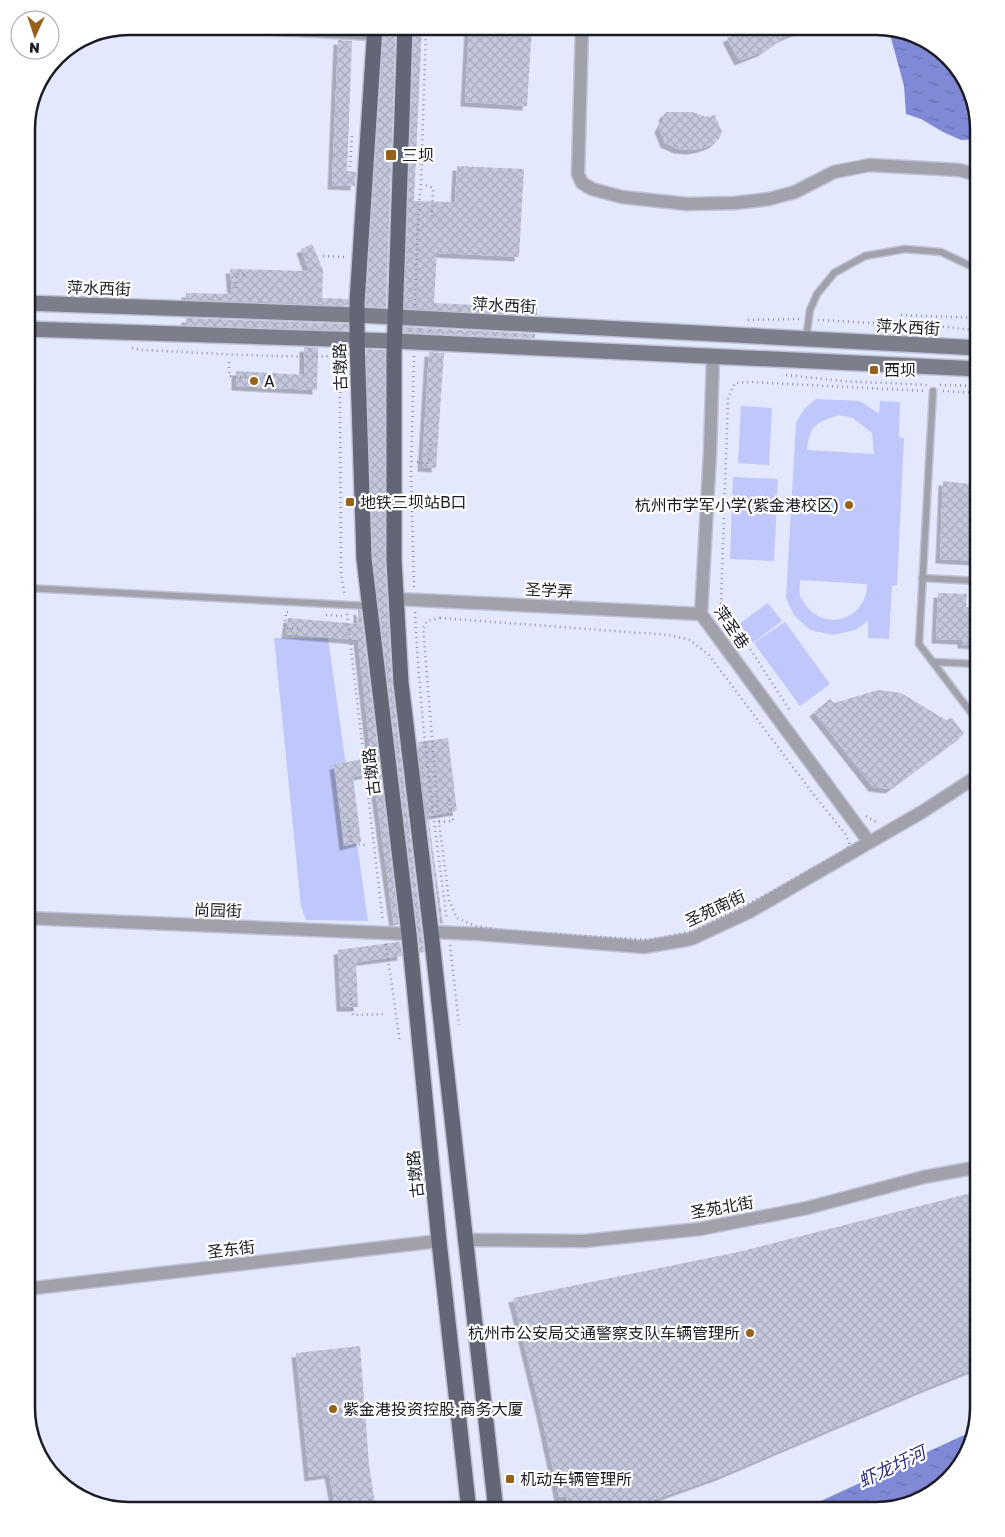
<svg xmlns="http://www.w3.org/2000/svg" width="1005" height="1537" font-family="'Golos Text','Noto Sans SC',sans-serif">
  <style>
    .park { fill: #bfc7fb; fill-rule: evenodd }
    .water { fill: url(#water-ripples) }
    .building { fill: url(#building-cross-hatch); filter: url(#shadow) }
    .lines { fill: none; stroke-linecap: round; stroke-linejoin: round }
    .service-casing { stroke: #c0c3d6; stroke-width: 9 }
    .minor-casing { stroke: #c0c3d6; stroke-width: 15 }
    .secondary-casing { stroke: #c0c3d6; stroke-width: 18 }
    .primary-casing { stroke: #c0c3d6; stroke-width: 18 }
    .path { stroke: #8f92a2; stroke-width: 2.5; stroke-dasharray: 1 4; stroke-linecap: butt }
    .service { stroke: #a0a1aa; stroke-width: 6 }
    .minor { stroke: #a0a1aa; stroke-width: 12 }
    .secondary { stroke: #7c7e8b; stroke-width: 15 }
    .primary { stroke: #636675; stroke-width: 15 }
    .poi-dot { fill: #98611a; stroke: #fff; stroke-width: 2 }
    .labels { text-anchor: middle; stroke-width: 4.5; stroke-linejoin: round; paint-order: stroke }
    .poi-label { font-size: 16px; fill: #1a1b23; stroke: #fff; text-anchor: start }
    .street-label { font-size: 16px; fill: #1a1b23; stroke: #fff }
    .water-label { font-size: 18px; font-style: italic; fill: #2d2982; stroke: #fff }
    .rim { fill: none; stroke: #1a1b23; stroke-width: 2.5 }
  </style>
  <defs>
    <pattern id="water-ripples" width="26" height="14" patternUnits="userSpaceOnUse" patternTransform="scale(1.25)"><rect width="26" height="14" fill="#8089d6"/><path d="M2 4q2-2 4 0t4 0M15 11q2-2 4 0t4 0" fill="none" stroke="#686fad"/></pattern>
    <pattern id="building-cross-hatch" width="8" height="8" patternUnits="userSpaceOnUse" patternTransform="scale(1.25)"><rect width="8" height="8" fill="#c5c8dd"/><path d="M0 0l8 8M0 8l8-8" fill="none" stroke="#a9abbd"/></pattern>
    <filter id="shadow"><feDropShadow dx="-4.5" dy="4.5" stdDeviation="0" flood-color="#0004"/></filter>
  </defs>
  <rect width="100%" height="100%" fill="#e4e8fd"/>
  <!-- park -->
  <g class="park">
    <path d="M816 399 860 401 879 414 880 401 900 402 899 437 904 438 897 585 892 586 889 639 868 638V621L855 630 833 635 810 630 794 615 786 598 796 423 804 409ZM839 415 853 418 872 433 874 454 807 450C810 425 815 423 839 415ZM800 580 867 584C867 620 824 633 804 603 804 602 800 597 800 596 799 592 800 585 800 580Z"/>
    <polygon points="741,406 772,408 769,465 738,463"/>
    <polygon points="733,477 778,479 774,561 730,559"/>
    <polygon points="768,603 782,621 753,643 739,624"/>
    <polygon points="785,622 830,684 800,706 754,643"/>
    <polygon points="274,638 328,638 368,921 306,920 301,906"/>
  </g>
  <!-- water -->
  <g class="water">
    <polygon points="891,29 933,43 965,78 979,129 979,139 961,140 943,132 921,119 906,114 904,86 891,38"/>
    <polygon points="973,1431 965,1460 939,1485 895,1506 877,1511 799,1511"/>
  </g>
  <!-- building -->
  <g class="building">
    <polygon points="384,26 396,26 386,307 366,306"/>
    <polygon points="414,26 422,26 414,201 455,202 457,166 524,169 519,257 437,253 434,303 537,308 537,315 405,308"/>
    <polygon points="469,26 532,26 527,106 465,102"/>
    <polygon points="744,26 808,26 808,27 782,38 762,52 739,61 727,38 737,33"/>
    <polygon points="338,40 352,41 347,171 356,172 355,186 332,185"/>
    <polygon points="666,112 692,112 707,117 715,115 722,132 719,139 713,144 703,148 691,150 678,149 665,143 659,128 664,119 663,116"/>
    <polygon points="312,244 323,270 322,298 348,299 348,305 186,299 186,293 232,294 230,269 309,271 301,249"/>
    <polygon points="186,318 348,324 348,330 185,325"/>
    <polygon points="404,327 535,334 535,338 404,332"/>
    <polygon points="304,347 318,348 317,390 236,386 236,371 304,375"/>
    <polygon points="367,349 385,350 385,560 392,684 424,952 420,953 373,558"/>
    <polygon points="429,352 444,353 436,468 422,467"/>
    <polygon points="943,481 979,485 979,561 940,559"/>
    <polygon points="938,593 967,594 966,607 979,608 979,645 962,644 962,640 936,639"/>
    <polygon points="358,610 361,611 399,925 394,925 373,773 353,777 361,842 344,846 334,765 371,757 358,640 286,634 288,618 358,624"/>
    <polygon points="878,690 901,693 946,720 952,718 964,734 890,789 873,787 814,712 830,699 834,703"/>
    <polygon points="448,738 457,811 428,816 443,924 440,924 418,742"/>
    <polygon points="397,942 400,942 402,956 356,962 358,1007 341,1007 338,950"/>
    <polygon points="979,1191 979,1367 922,1390 721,1476 623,1511 570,1511 566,1496 559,1497 541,1413 513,1298 738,1252"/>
    <polygon points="360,1346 369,1465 376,1511 336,1511 329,1474 309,1477 296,1353"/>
  </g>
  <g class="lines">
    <!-- service casing -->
    <g class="service-casing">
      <g id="service">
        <polyline points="164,26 373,37"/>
        <polyline points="806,339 810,310 817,294 834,273 865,256 905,249 941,252 979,270"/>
        <polyline points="933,391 919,644 979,723"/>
        <polyline points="922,578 979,581"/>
        <polyline points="26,588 368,606"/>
        <polyline points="933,662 979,664"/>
      </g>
    </g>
    <!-- minor casing -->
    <g class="minor-casing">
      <g id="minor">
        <polyline points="582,26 578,174 582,183 592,189 622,197 687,204 735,203 769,199 795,192 834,172 870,165 959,170 979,175"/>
        <polyline points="713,356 710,452 701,614 869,842"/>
        <polyline points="396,599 701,614"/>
        <polyline points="26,918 409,934"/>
        <polyline points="431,932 479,934 644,947 691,939 749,912 922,812 979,775"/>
        <polyline points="466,1240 584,1241 700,1229 807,1208 924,1177 979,1167"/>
        <polyline points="26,1289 439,1241"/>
      </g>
    </g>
    <!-- secondary casing -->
    <g class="secondary-casing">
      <g id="secondary">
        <polyline points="26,303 357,315 979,348"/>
        <polyline points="26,329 394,341 979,369"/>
      </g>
    </g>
    <!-- primary casing -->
    <g class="primary-casing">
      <g id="primary">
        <polyline points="375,26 357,302 357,340 364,559 409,934 439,1241 469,1511"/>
        <polyline points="405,26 394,354 394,560 401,683 431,932 496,1511"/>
      </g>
    </g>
    <!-- path -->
    <g class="path">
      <polyline points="350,167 352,135"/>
      <polyline points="426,185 433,188 432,217"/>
      <polyline points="323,256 346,257"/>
      <polyline points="236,288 237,274 246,275"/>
      <polyline points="415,305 418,219 421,184 426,26"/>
      <polyline points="901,315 979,318"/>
      <polyline points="748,320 800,319"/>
      <polyline points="818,320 948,327 979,331"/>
      <path d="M132 348 142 350C208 353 275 358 341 356"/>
      <polyline points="342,352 340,399 341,574 345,596"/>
      <polyline points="229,362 229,376 251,378"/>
      <polyline points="786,375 842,381 927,385"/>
      <polyline points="940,385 979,386"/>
      <polyline points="943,391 979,393"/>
      <polyline points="417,462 429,463 431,436"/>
      <polyline points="414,587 411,474 414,355"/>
      <polyline points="288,612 286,612 285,628 302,629"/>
      <path d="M415 612C420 715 433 818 447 920"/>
      <polyline points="347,614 383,922"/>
      <polyline points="326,615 342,616"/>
      <polygon points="440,618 669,635 690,640 709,655 811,791 846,835 850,845 846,850 766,895 694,931 649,940 507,931 476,926 457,918 449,900 439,822 423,628 427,621"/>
      <polyline points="789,709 721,604 728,398 735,383 751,382 925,391"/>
      <polyline points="866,816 876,822 879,821"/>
      <polyline points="348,821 352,844 366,845"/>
      <polyline points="439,822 453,821 448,796"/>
      <polyline points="386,944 400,1043"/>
      <polyline points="450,945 459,1025"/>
      <polyline points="350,994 353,1015 386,1014"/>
    </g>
    <!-- service -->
    <use href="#service" class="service"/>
    <!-- minor -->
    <use href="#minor" class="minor"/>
    <!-- secondary -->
    <use href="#secondary" class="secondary"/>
    <!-- primary -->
    <use href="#primary" class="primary"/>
  </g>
  <!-- markers -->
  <g class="poi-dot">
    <rect x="385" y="149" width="12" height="12" rx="2.5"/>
    <rect x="869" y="365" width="10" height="10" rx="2.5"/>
    <circle cx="254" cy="381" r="5"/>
    <rect x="345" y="497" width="10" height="10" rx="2.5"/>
    <circle cx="849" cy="505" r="5"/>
    <circle cx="750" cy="1333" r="5"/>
    <circle cx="333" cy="1409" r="5"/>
    <rect x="505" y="1474" width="10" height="10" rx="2.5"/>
  </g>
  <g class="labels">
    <!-- poi labels -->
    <g class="poi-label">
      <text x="402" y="161">三坝</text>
      <text x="884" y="376">西坝</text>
      <text x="264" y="387">A</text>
      <text x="360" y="508">地铁三坝站B口</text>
      <text x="839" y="511" text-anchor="end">杭州市学军小学(紫金港校区)</text>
      <text x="740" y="1339" text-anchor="end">杭州市公安局交通警察支队车辆管理所</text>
      <text x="343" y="1415">紫金港投资控股·商务大厦</text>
      <text x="520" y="1485">机动车辆管理所</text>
    </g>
    <!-- street labels -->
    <g class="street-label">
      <text transform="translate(99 288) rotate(2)" y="6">萍水西街</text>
      <text transform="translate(504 305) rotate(3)" y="6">萍水西街</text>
      <text transform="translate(908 327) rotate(3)" y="6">萍水西街</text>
      <text transform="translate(340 367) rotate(-92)" y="6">古墩路</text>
      <text transform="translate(549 590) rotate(3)" y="6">圣学弄</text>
      <text transform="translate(732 627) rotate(56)" y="6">萍圣巷</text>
      <text transform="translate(371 772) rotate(-97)" y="6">古墩路</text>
      <text transform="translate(715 908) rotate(-25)" y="6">圣苑南街</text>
      <text transform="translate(218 910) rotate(2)" y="6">尚园街</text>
      <text transform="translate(415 1174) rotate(-96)" y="6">古墩路</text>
      <text transform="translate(722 1207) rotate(-10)" y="6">圣苑北街</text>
      <text transform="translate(231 1249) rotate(-7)" y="6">圣东街</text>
    </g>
    <!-- water labels -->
    <g class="water-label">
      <text transform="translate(892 1467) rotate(-25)" y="6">虾龙圩河</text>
    </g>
  </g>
  <!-- crop -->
  <path d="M0 0H1005V1537H0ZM129 35H876A94 94 0 0 1 970 129V1408A94 94 0 0 1 876 1502H129A94 94 0 0 1 35 1408V129A94 94 0 0 1 129 35Z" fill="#fff" fill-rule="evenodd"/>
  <path class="rim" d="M129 35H876A94 94 0 0 1 970 129V1408A94 94 0 0 1 876 1502H129A94 94 0 0 1 35 1408V129A94 94 0 0 1 129 35Z"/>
  <!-- north arrow -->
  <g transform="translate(35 35) rotate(183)"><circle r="24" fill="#ffffff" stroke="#a3a4a7"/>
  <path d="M0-4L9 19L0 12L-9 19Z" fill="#98611a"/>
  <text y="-8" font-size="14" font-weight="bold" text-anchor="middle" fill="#1a1b23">N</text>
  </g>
</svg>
